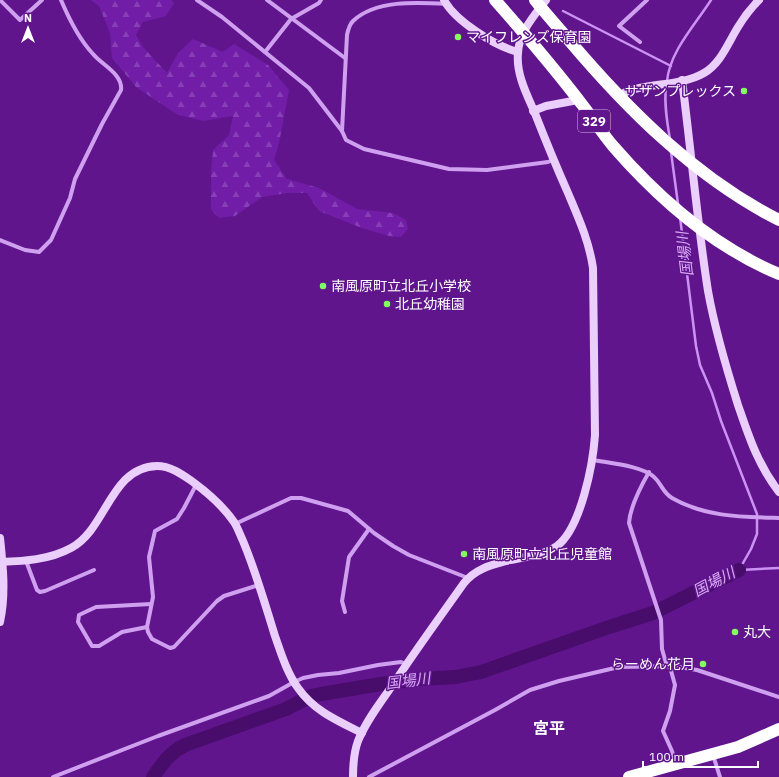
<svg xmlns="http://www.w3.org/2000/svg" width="779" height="777" font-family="'IBM Plex Sans','Noto Sans JP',sans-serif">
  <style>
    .forest { fill: url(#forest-firs) }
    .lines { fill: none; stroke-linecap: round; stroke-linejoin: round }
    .stream { stroke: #cc92f3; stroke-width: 2.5 }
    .river { stroke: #480d6a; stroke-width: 14 }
    .street { stroke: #d0a0f0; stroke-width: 4 }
    .secondary { stroke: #eacefb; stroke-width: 8 }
    .highway { stroke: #fff; stroke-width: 12 }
    .poi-dot { fill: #83ff5f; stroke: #60158d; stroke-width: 1.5 }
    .labels { text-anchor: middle; stroke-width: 3; stroke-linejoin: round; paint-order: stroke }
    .shield { fill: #60158d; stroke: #cfb9dd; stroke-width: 1 }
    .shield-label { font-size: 13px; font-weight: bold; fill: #fff }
    .poi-label { font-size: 14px; fill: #fff; stroke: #60158d; text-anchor: start }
    .water-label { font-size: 15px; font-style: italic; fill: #d9abf7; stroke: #60158d }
    .quarter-label { font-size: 16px; font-weight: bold; fill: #fff; stroke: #60158d }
  </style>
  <defs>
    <pattern id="forest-firs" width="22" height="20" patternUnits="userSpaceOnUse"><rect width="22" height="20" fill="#711da7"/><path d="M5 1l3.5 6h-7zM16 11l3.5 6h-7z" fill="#863fb4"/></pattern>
  </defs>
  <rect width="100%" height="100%" fill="#60158d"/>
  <!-- forest -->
  <polygon class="forest" points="91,0 171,0 174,3 166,16 143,22 136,35 143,47 167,73 178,53 193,39 223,52 234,44 268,65 289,90 279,143 274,160 287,179 319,188 357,209 393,213 406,220 408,229 401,237 389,236 362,228 319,211 307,193 287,193 262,197 235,216 219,218 211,209 211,171 213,150 229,135 233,116 204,121 178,115 136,87 112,58 110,33 99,6"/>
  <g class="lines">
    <!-- stream -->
    <g class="stream">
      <polyline points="563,11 671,66"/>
      <path d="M667 81C670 51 695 25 711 0"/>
      <path d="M666 86C664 104 667 122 670 139"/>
      <polyline points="671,152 678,204"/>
      <polyline points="680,217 696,346 700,365 712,393 721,421 757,514 757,534 751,549 739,570"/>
      <polyline points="740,570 779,568"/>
    </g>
    <!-- river -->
    <path class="river" d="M153 777C163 763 169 753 185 745L286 709 311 696 321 694 381 684 419 679 456 677 481 672 609 627 653 613 739 570"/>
    <!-- street -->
    <g class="street">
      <polyline points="0,0 20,20 42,0"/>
      <polyline points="197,0 222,17 309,88 342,131 346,140 364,149 449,169 487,170 548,162 553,160"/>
      <polyline points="267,0 345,58"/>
      <polyline points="640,42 619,26 647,0"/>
      <polyline points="265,52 291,19 319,3 321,0"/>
      <path d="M342 131 347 35C348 30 350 24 353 21 375 0 416 2 447 4"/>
      <path d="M0 240 25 250 39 252 51 240 70 198 75 179 102 124 121 90C123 74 102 65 93 54 79 39 69 19 61 0"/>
      <path d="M593 460C609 463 643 466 654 477 661 483 663 493 672 498 705 517 742 517 779 518"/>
      <path d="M649 472C641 486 630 507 629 523L661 620 662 649 666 663 670 667 675 685 670 711 663 731 672 751 675 762"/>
      <polyline points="196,485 184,508 177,519 155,531 149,557 153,597 147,627 148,632 152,639 170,648 174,647 217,601 224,596 259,585"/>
      <polyline points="235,524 291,498 301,498 348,511 374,533 393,546 409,555 468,578"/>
      <polyline points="26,561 37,590 40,592 45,591 94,570"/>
      <polyline points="345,612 342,601 349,557 369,529"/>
      <polyline points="147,627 122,632 99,646 92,646 78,622 79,615 96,607 151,604"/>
      <polyline points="713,755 720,777"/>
      <polyline points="53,777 158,736 269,696 294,682 303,678 318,675 339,673 378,665 401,662 406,664"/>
      <polyline points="369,777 495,710 530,690 559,681 619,667 673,666 697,670 779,697"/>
    </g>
    <!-- secondary -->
    <g class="secondary">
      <path d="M444 0C455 21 495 46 518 52"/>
      <path d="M682 80C691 150 697 221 708 291 715 330 726 367 738 405 749 437 758 465 779 492"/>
      <path d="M618 96C643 81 678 88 704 73 721 63 728 43 738 27 744 17 751 8 759 0"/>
      <polyline points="533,111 546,106 578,100"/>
      <path d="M0 538C3 566 6 594 0 622"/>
      <path d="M0 562C24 561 49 560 71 548 107 529 110 467 157 466 171 466 183 475 193 482 208 493 223 506 234 522 238 528 240 535 243 541 256 572 265 604 275 636 281 653 287 673 298 688 314 711 338 721 362 733"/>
      <path d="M353 777C353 765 354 752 358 741 366 721 380 703 392 686 415 651 440 617 464 583 476 568 492 565 510 560 525 557 544 555 557 546 581 528 593 464 595 435L593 268C589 241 579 219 568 193 556 166 545 139 534 111 526 93 516 73 518 53 519 32 534 16 546 0"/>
    </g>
    <!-- highway -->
    <g class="highway">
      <path d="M495 0C526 35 556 70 584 107 594 120 602 133 613 146 659 199 714 247 779 274"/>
      <path d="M535 0C546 14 557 26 568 39 628 110 696 178 779 220"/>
      <polyline points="629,777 738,747 779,729"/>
    </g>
  </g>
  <!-- markers -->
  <g class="poi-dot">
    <circle cx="458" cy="37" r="4"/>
    <circle cx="744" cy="91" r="4"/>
    <circle cx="323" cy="286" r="4"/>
    <circle cx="387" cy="304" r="4"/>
    <circle cx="464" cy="554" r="4"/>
    <circle cx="735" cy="632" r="4"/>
    <circle cx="703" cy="664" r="4"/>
  </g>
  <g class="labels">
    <!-- shield labels -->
    <rect class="shield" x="578" y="110" width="32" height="22" rx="3"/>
    <g class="shield-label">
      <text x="594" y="126">329</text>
    </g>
    <!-- poi labels -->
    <g class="poi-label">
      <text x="466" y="42">マイフレンズ保育園</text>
      <text x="736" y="96" text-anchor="end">サザンプレックス</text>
      <text x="331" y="291">南風原町立北丘小学校</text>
      <text x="395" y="309">北丘幼稚園</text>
      <text x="472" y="559">南風原町立北丘児童館</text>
      <text x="743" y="637">丸大</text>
      <text x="695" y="669" text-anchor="end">らーめん花月</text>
    </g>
    <!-- water labels -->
    <g class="water-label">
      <text transform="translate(685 254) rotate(-97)" y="5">国場川</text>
      <text transform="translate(714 582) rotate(-28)" y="5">国場川</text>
      <text transform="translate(408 681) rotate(-7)" y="5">国場川</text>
    </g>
    <!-- quarter labels -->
    <g class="quarter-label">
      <text x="549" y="734">宮平</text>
    </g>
  </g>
  <!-- north arrow -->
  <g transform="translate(28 28)" stroke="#60158d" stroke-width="3" paint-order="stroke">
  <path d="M0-3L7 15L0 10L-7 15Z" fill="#ffffff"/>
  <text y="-6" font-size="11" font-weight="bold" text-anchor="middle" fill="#ffffff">N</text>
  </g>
  <!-- scale -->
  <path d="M643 761v6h115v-6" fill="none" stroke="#ffffff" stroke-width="2"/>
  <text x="649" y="761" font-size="12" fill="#ffffff" stroke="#60158d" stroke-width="3" paint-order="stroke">100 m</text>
</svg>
